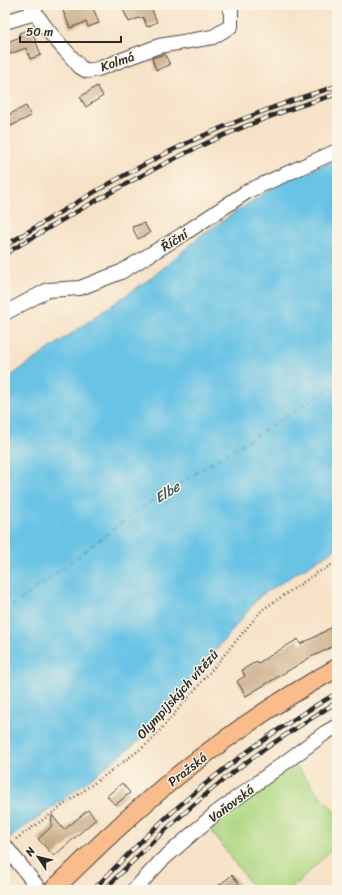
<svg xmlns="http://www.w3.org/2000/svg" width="342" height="895" font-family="Sriracha,sans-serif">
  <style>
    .green { fill: #aed884; stroke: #6c8258 }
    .water { fill: #67c3e5; stroke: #497788 }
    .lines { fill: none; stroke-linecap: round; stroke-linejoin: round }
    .ferry { stroke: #3d5963; stroke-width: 1; stroke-dasharray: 5 4; stroke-linecap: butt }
    .building { fill: #c9aa86 }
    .minor-casing { stroke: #4a4643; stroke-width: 16 }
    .major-casing { stroke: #4a4643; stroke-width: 20 }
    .path { stroke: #4a4643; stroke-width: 2.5; stroke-dasharray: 1 3; stroke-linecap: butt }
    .minor { stroke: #fff; stroke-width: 14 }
    .major { stroke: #f9bc8a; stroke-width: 18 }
    .rail-casing { stroke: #2b2b2b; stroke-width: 4.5 }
    .rail { stroke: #fcf5e5; stroke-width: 3; stroke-dasharray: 9; stroke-linecap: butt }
    .labels { text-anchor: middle; stroke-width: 3; stroke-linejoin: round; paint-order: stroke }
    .street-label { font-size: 13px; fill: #2b2b2b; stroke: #fcf5e5 }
    .water-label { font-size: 14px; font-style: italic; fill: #3d5963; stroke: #fcf5e5 }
  </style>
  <rect width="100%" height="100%" fill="#fcf5e5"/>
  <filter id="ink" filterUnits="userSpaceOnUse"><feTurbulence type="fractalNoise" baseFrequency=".025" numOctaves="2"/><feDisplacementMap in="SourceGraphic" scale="8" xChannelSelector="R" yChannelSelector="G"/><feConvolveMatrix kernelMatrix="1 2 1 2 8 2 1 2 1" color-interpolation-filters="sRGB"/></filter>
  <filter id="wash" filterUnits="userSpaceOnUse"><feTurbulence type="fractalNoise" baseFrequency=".012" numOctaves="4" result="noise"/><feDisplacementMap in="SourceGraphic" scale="16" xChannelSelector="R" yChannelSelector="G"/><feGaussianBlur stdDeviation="0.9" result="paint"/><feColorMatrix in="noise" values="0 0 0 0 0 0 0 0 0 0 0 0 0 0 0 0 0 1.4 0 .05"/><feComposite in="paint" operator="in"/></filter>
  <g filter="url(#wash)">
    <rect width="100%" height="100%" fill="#f7e2c8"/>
    <!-- green -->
    <polygon class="green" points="292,761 319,794 337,814 337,844 291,890 255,890 207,825"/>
    <!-- water -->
    <polygon class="water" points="337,159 337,548 260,596 148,734 59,803 5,841 5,381 15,373 155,275 204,233 278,184"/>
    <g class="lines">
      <!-- ferry -->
      <polyline class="ferry" points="5,612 141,508 337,384"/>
    </g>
    <g id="blocks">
      <!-- building -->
      <g class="building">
        <polygon points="78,5 92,5 99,23 88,27 86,22 70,28 63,11"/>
        <polygon points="121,5 150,5 157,22 147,27 143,17 139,19 139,18 129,22"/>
        <polygon points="31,29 41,55 30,59 26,48 10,54 5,43 20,37 19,33"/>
        <polygon points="165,54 170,65 156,70 152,58"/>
        <polygon points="97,86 103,96 86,107 80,97"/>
        <polygon points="26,106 31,116 11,126 6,116"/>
        <polygon points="144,223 150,233 138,239 132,227"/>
        <polygon points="337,624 337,644 320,653 311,657 246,696 237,681 245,676 242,670 257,661 258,663 298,639 300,644 313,638"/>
        <polygon points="122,783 130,793 115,805 107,796"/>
        <polygon points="88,810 96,819 54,856 38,839 51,827 52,815 64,830"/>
        <polygon points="232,875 244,890 213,890"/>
      </g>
    </g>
  </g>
  <g filter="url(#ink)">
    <use href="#blocks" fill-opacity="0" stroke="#4a4643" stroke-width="1"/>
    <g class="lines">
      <!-- minor casing -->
      <g class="minor-casing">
        <g id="minor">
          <path d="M31 5C43 28 63 47 80 67L87 71 98 69 159 46 213 37 231 26V10L229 5"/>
          <polyline points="5,22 35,13"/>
          <polyline points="5,313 48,290 80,288 121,272 182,235 248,191 337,151"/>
          <polyline points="6,847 40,890"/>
          <polyline points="134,890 161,861 216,813 287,761 325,733 337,726"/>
        </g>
      </g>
      <!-- major casing -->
      <g class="major-casing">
        <path id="major" d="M53 890C93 851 133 812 176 777 227 736 281 699 337 668"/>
      </g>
      <!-- path -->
      <polyline class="path" points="16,839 107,774 150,742 199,685 262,610 317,573 337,562"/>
      <!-- minor -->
      <use href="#minor" class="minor"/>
      <!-- major -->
      <use href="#major" class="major"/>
      <!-- rail casing -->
      <g class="rail-casing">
        <g id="rail">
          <path d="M5 246C64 209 124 173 187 143 236 120 286 102 337 86"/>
          <path d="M5 254C65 218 126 182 190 151 237 128 287 109 337 94"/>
          <path d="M93 890C128 854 164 817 204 785 246 751 290 720 337 693"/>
          <path d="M104 890C147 846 191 804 240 767 271 743 304 723 337 702"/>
        </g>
      </g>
      <!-- rail -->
      <use href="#rail" class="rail"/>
    </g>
  </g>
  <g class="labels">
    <!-- street labels -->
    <g class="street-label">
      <text transform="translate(117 61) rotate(-19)" y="5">Kolmá</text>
      <text transform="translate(174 240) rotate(-32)" y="5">Říční</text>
      <text transform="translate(177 694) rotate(-48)" y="5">Olympijských vítězů</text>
      <text transform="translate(187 769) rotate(-38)" y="5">Pražská</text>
      <text transform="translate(231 803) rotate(-37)" y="5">Vaňovská</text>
    </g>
    <!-- water labels -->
    <g class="water-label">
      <text transform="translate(167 492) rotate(-32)" y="5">Elbe</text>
    </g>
  </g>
  <!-- margin -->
  <rect width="342" height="895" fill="none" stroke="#fcf5e5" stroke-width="20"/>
  <!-- north arrow -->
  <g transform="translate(38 857) rotate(305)" stroke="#fcf5e5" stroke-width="3" paint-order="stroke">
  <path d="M0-3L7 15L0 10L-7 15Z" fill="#2b2b2b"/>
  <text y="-6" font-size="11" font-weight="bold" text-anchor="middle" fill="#2b2b2b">N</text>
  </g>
  <!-- scale -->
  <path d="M20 36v6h101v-6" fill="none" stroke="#2b2b2b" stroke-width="2"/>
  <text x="26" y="36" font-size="12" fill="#2b2b2b" stroke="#fcf5e5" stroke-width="3" paint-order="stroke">50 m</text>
</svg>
